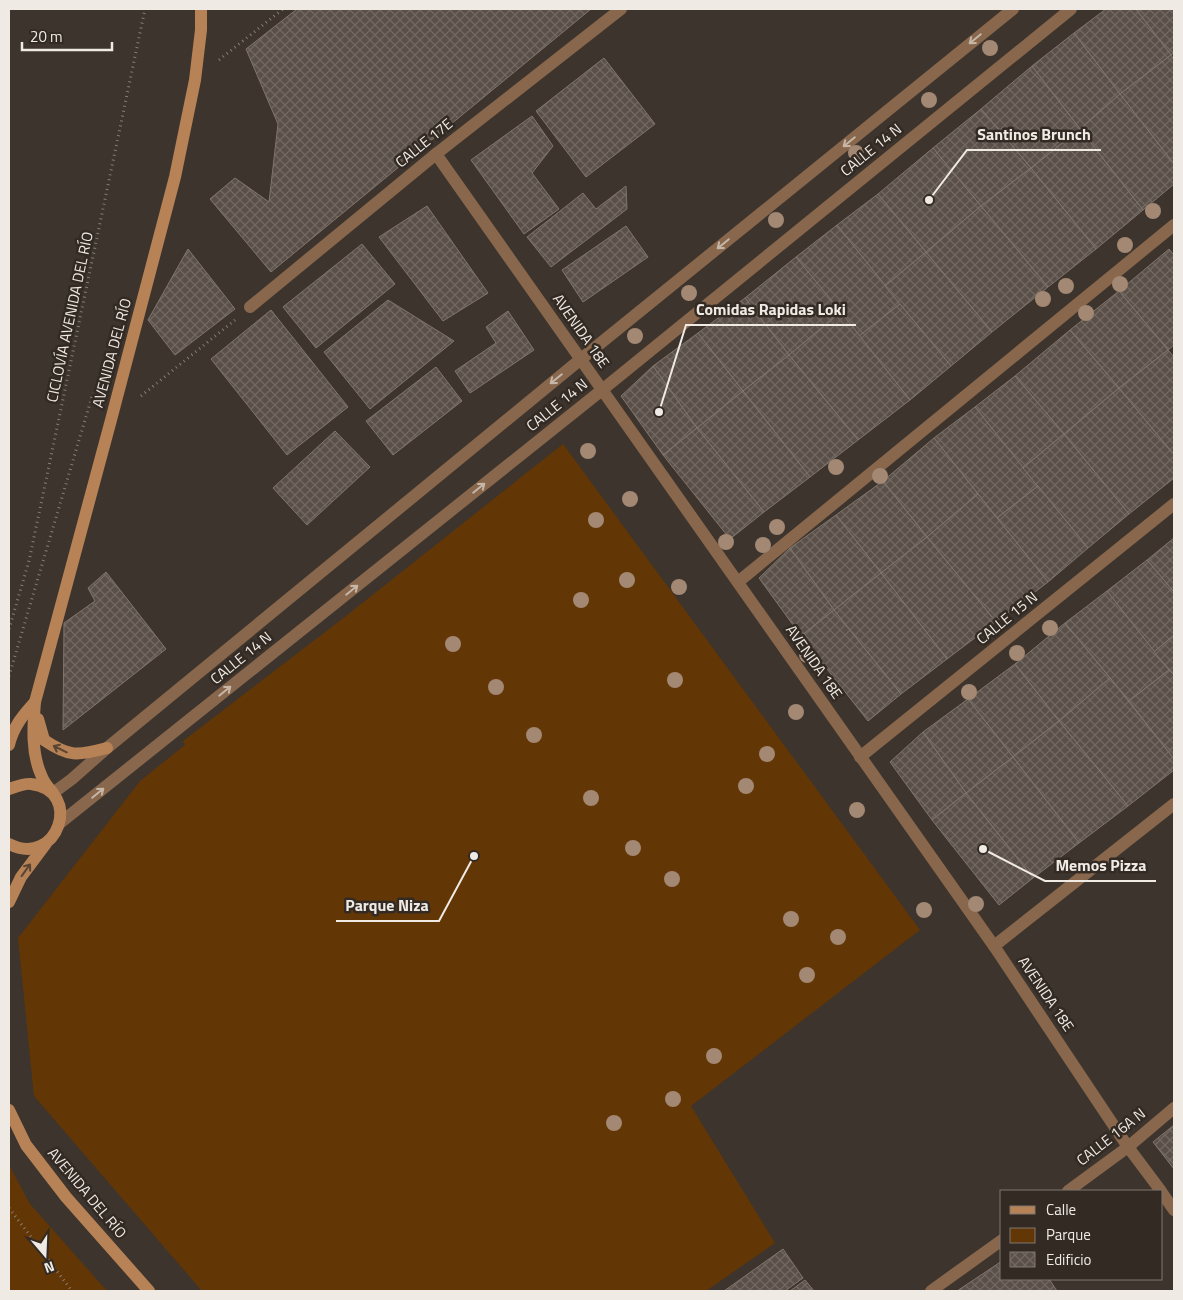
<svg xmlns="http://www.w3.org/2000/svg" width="1183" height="1300" font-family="'Titillium Web',sans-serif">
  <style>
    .green { fill: #633605 }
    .building { fill: url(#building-cross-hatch); stroke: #80766e }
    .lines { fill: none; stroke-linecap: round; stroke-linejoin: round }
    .path { stroke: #857d77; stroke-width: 3; stroke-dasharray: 1 4; stroke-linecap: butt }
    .street { stroke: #88674c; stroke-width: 12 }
    .secondary { stroke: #b68256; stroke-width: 12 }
    .tree { fill: #a38873 }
    .oneway { stroke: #c6b6a8 }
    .oneway2 { stroke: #5a4432 }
    .labels { text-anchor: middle; stroke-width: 5; stroke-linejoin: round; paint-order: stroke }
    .street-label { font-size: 15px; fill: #f0eae5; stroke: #322a23 }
    .leader { fill: none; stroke: #f0eae5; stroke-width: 2 }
    .callout-dot { fill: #f0eae5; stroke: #322a23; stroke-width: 2 }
    .callout-label { font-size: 16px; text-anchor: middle; font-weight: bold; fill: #f0eae5; stroke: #322a23; stroke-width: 5; stroke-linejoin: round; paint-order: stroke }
  </style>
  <defs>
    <pattern id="building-cross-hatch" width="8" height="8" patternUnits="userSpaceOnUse" patternTransform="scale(1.25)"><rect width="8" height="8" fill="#5a5049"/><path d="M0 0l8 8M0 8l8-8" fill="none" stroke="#726963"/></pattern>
  </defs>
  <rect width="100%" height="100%" fill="#3d342d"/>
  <!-- green -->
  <g class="green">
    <polygon points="563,444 920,930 691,1106 775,1243 706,1291 202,1291 34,1096 18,938 140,781 185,745 183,741 346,616"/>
    <polygon points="9,1165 30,1204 107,1291 9,1291"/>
  </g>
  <!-- building -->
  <g class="building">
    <polygon points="297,9 591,9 271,272 210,199 235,178 269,202 278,124 246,49"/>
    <polygon points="1106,9 1136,9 1171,55 1120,94 1074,33"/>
    <polygon points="1136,9 1174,9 1174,53 1171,55"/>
    <polygon points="1074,33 1120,94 1080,129 1032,66"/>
    <polygon points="1171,55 1174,60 1174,164 1120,94"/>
    <polygon points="604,58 655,124 586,177 536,111"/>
    <polygon points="1032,66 1080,129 1031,168 981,109"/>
    <polygon points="1120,94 1174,164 1174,184 1143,210 1080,129"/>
    <polygon points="981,109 1031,168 981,206 933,148"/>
    <polygon points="532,116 553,146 532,173 559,209 524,234 471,160"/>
    <polygon points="1080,129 1143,210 1096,249 1031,168"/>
    <polygon points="933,148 981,206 926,252 878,194"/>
    <polygon points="1031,168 1096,249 1048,287 981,206"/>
    <polygon points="626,186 627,209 551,267 527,237 583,193 596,209"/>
    <polygon points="878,194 926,252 885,286 837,225"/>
    <polygon points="427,206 488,293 443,321 379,237"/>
    <polygon points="981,206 1048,287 992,332 926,252"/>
    <polygon points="837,225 900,304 859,336 796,257"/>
    <polygon points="626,226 648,257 583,302 562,270"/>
    <polygon points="362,244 395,284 316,348 283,307"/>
    <polygon points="188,249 235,309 175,355 148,320"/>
    <polygon points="1169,249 1174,255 1174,345 1168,350 1119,291"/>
    <polygon points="926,252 992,332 951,366 885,286"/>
    <polygon points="796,257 841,312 789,355 745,298"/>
    <polygon points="1119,291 1168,350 1119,388 1070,330"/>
    <polygon points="745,298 789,355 743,391 698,333"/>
    <polygon points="388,300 454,341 370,409 324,352"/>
    <polygon points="900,304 951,366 910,400 859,336"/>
    <polygon points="271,310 348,407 287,455 211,359"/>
    <polygon points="508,311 534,350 470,393 455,371 496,343 486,327"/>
    <polygon points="841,312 910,400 858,440 789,355"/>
    <polygon points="1070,330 1119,388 1064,434 1015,376"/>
    <polygon points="698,333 743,391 697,428 653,366"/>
    <polygon points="1168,350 1174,357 1174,455 1119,388"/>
    <polygon points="789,355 858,440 810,477 743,391"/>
    <polygon points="653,366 697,428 663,455 621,396"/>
    <polygon points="436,367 462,401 393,455 366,421"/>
    <polygon points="1015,376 1064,434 1023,468 975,407"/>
    <polygon points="1119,388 1174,455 1174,478 1129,514 1064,434"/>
    <polygon points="743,391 810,477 764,512 697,428"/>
    <polygon points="975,407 1038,486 997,518 934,438"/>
    <polygon points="697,428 764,512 730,539 663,455"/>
    <polygon points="335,431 370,467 307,525 273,488"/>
    <polygon points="1064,434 1129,514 1088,548 1023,468"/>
    <polygon points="934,438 978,494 927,537 883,481"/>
    <polygon points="883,481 927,537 881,573 836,515"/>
    <polygon points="1038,486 1088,548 1048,582 997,518"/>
    <polygon points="978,494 1048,582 996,622 927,537"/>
    <polygon points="836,515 881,573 834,610 790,548"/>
    <polygon points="927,537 996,622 947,659 881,573"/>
    <polygon points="1174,538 1174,592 1147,560"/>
    <polygon points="790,548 834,610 801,636 759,578"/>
    <polygon points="1147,560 1174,592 1174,635 1154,652 1107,591"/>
    <polygon points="106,572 166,649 63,730 64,623 95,601 88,588"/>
    <polygon points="881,573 947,659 901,694 834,610"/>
    <polygon points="1107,591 1169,670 1129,701 1065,623"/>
    <polygon points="834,610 901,694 868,721 801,636"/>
    <polygon points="1065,623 1110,678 1059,721 1015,664"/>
    <polygon points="1174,635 1174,675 1154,652"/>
    <polygon points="1015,664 1059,721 1013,757 968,699"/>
    <polygon points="1169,670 1174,675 1174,759 1129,701"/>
    <polygon points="1110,678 1174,759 1174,770 1128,806 1059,721"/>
    <polygon points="968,699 1013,757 966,793 923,732"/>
    <polygon points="1059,721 1128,806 1079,843 1013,757"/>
    <polygon points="923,732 966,793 932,820 890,762"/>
    <polygon points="1013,757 1079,843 1033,878 966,793"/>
    <polygon points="966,793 1033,878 999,905 932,820"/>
    <polygon points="1174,1125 1174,1169 1153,1142"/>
    <polygon points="783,1249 803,1278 785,1291 724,1291"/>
    <polygon points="1002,1261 1002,1279 1049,1279 1057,1291 957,1291"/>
    <polygon points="805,1280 814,1291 790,1291"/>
  </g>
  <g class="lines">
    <!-- path -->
    <g class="path">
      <polyline points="219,60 283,9"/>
      <polyline points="141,396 235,320"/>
      <polyline points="9,629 29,561 145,9"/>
      <polyline points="9,676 93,393"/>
      <polyline points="9,1208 72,1291"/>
    </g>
    <!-- street -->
    <g class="street">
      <polyline points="436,154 994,946 1128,1147 1161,1191"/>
      <polyline points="250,307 436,154 621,9"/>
      <polyline points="738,582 1174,225"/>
      <polyline points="860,757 1174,504"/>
      <polyline points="53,793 72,779 107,748 581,359 1013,9"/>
      <polyline points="60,823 602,390 1071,9"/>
      <polyline points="994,946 1174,804"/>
      <polyline points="1068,1191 1128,1147 1174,1108"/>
      <polyline points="1162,1193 1174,1210"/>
      <polyline points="931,1291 1002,1240"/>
    </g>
    <!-- secondary -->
    <g class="secondary">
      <path d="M38 719 44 740C69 757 77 756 107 748"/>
      <path d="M9 745C13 727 23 715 35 702"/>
      <path d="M9 789C15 787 25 783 31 784 84 790 58 869 9 844"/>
      <path d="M53 793C49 788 44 783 42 777 31 754 33 726 35 702L111 420 175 177 195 80 201 30V9"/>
      <polyline points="9,902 21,877 45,845"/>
      <polyline points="9,1110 26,1145 66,1197 149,1291"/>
    </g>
  </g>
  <!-- trees -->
  <g class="tree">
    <circle cx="990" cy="48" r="8"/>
    <circle cx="929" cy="100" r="8"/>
    <circle cx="856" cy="153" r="8"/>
    <circle cx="1153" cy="211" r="8"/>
    <circle cx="776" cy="220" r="8"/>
    <circle cx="1125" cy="245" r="8"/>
    <circle cx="1120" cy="284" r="8"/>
    <circle cx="1066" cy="286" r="8"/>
    <circle cx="689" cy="293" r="8"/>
    <circle cx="1043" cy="299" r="8"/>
    <circle cx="1086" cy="313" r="8"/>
    <circle cx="635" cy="336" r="8"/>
    <circle cx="588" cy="451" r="8"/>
    <circle cx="836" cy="467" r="8"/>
    <circle cx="880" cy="476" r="8"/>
    <circle cx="630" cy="499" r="8"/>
    <circle cx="596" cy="520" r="8"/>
    <circle cx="777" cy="527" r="8"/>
    <circle cx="726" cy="542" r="8"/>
    <circle cx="763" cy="545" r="8"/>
    <circle cx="627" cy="580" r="8"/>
    <circle cx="679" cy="587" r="8"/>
    <circle cx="581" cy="600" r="8"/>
    <circle cx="1050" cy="628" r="8"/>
    <circle cx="453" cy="644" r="8"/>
    <circle cx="1017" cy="653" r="8"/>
    <circle cx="807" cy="655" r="8"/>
    <circle cx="675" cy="680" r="8"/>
    <circle cx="496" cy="687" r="8"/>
    <circle cx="969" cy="692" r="8"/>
    <circle cx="796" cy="712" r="8"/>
    <circle cx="534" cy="735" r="8"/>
    <circle cx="767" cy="754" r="8"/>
    <circle cx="746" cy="786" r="8"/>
    <circle cx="591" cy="798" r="8"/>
    <circle cx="857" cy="810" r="8"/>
    <circle cx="633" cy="848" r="8"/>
    <circle cx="672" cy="879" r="8"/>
    <circle cx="976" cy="904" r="8"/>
    <circle cx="924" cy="910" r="8"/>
    <circle cx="791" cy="919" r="8"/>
    <circle cx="838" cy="937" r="8"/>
    <circle cx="807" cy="975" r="8"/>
    <circle cx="714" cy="1056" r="8"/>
    <circle cx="673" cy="1099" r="8"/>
    <circle cx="614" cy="1123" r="8"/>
  </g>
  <!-- one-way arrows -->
  <defs><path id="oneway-shaft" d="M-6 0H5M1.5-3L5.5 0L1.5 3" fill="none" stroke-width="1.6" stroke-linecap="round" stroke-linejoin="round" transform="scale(1.25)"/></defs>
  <g class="oneway">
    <use href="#oneway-shaft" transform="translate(975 39) rotate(141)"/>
    <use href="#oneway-shaft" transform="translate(849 142) rotate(141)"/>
    <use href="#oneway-shaft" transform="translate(723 244) rotate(141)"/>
    <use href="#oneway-shaft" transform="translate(556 379) rotate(141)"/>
    <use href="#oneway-shaft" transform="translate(479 488) rotate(-39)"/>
    <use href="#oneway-shaft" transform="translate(352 590) rotate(-39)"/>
    <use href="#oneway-shaft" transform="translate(225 691) rotate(-39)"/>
    <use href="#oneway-shaft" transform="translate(98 793) rotate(-39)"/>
  </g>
  <g class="oneway2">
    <use href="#oneway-shaft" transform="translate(60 749) rotate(-154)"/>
    <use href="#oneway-shaft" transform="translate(26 870) rotate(-54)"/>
  </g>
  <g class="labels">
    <!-- street labels -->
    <g class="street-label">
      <text transform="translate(424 143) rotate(-39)" y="5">CALLE 17E</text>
      <text transform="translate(871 150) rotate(-39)" y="5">CALLE 14 N</text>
      <text transform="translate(70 317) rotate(-78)" y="5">CICLOVÍA AVENIDA DEL RÍO</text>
      <text transform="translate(581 331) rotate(55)" y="5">AVENIDA 18E</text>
      <text transform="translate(112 353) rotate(-75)" y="5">AVENIDA DEL RÍO</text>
      <text transform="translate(557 405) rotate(-39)" y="5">CALLE 14 N</text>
      <text transform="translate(1007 618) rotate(-39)" y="5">CALLE 15 N</text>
      <text transform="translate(241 658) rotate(-39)" y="5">CALLE 14 N</text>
      <text transform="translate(814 662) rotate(55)" y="5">AVENIDA 18E</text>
      <text transform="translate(1046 994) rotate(56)" y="5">AVENIDA 18E</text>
      <text transform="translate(1111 1137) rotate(-38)" y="5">CALLE 16A N</text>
      <text transform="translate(87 1193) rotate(50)" y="5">AVENIDA DEL RÍO</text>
    </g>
  </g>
  <!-- callouts -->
  <path class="leader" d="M929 200L967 150H1101M659 412L686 325H856M983 849L1045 881H1156M474 856L439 921H336"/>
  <g class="callout-dot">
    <circle cx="929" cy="200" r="5"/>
    <circle cx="659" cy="412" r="5"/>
    <circle cx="983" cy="849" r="5"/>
    <circle cx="474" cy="856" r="5"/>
  </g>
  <g class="callout-label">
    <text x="1034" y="140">Santinos Brunch</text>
    <text x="771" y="315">Comidas Rapidas Loki</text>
    <text x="1101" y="871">Memos Pizza</text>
    <text x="387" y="911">Parque Niza</text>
  </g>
  <!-- border -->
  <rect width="1183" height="1300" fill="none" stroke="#f0eae5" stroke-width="20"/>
  <!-- legend -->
  <rect x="1000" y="1190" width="162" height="90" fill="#322a23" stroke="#7e7771"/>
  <rect x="1010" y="1206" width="25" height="8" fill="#b68256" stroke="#7e7771"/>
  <text x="1046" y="1215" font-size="15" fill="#f0eae5">Calle</text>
  <rect x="1010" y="1228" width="25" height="15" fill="#633605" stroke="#7e7771"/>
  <text x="1046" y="1240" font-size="15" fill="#f0eae5">Parque</text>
  <rect x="1010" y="1252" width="25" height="15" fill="url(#building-cross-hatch)" stroke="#7e7771"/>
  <text x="1046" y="1265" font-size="15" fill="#f0eae5">Edificio</text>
  <!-- north arrow -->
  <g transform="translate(45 1255) rotate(161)" stroke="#322a23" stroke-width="4" paint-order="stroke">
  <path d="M0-4L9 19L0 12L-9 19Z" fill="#f0eae5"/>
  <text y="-8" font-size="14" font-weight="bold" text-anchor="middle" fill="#f0eae5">N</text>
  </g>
  <!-- scale -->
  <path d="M22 42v8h90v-8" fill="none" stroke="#f0eae5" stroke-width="2.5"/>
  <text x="30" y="42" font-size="15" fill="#f0eae5" stroke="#322a23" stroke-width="4" paint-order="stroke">20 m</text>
</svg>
